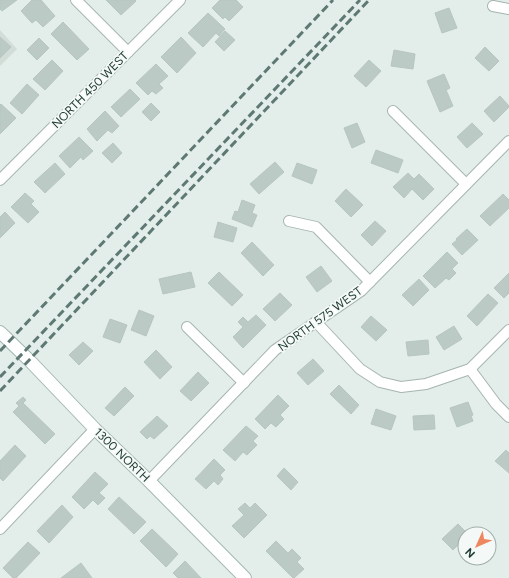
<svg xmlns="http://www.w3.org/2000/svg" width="509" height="578" font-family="Figtree,sans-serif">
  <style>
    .built { fill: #d2ddd8 }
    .building { fill: #bccac5; stroke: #b6c6c0 }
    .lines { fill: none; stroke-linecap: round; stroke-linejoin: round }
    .street-casing { stroke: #a6b5b0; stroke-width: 12 }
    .secondary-casing { stroke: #a2b8b1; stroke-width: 14 }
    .street { stroke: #fff; stroke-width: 10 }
    .secondary { stroke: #fff; stroke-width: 12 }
    .rail { stroke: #5e7973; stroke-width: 3; stroke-dasharray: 8 4; stroke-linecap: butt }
    .labels { text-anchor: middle; stroke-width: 3.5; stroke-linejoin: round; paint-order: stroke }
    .street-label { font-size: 12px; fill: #233e37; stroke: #f4f9f7 }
  </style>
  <rect width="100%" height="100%" fill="#e3ede9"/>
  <!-- built -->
  <polygon class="built" points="0,30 17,49 0,66"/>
  <!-- building -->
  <g class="building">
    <polygon points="0,0 17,0 2,11 0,9"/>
    <polygon points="32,0 41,0 55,16 43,27 36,20 32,23 21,11"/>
    <polygon points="106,0 135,0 136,1 121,15"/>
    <polygon points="220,0 236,0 243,7 229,21 225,17 223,19 212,8"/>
    <polygon points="449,8 457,28 442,33 435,13"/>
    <polygon points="208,13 225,29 219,36 216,33 203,47 188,33"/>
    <polygon points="63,22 89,49 77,60 51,34"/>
    <polygon points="225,31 235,40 224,51 215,42"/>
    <polygon points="0,37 11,47 0,58"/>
    <polygon points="181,37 196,53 177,73 161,57"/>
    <polygon points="39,38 49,48 37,60 27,50"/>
    <polygon points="485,47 499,61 489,71 475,58"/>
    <polygon points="394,50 415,54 413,69 391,66"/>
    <polygon points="52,60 63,71 45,90 33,79"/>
    <polygon points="369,60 381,71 366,87 354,76"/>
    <polygon points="156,64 168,76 159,84 163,88 156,94 152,91 148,95 136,83"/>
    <polygon points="444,74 450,88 446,90 453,106 440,112 427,81"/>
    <polygon points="27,84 39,95 22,114 10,103"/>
    <polygon points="130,89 140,99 121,117 111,107"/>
    <polygon points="500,96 509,106 509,107 494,122 484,111"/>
    <polygon points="151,103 160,112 151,121 142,112"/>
    <polygon points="1,104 16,118 0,134 0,111 1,110 0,109 0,105"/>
    <polygon points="105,111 119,126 112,133 108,130 97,141 87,129"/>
    <polygon points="357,123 365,142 352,148 344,128"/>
    <polygon points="472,123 483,134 467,148 457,137"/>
    <polygon points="79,137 93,151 83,160 81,157 70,168 59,156"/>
    <polygon points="113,143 122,153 112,163 102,153"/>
    <polygon points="376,150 403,160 398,173 371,163"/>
    <polygon points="275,162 284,172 259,194 250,184"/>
    <polygon points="55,163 65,174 45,193 34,182"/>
    <polygon points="297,163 317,170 312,184 292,176"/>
    <polygon points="408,173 414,179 419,174 434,189 423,200 412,189 404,198 393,187"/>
    <polygon points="346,189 363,205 351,217 335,201"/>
    <polygon points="25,193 34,201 31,204 39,212 28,223 11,207"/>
    <polygon points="503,194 509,200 509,208 490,226 480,216"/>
    <polygon points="242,200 255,205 252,213 257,215 252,227 232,219 235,211 238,212"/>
    <polygon points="5,212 15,223 0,238 0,217"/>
    <polygon points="375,221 386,231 372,246 361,235"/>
    <polygon points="218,222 237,228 233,242 214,237"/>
    <polygon points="467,229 478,240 462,255 452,244 457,240 456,239"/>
    <polygon points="252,242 274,265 263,276 241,253"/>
    <polygon points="447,252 458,263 452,269 456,273 449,280 446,278 435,288 423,276"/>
    <polygon points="321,266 332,281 317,292 306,277"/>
    <polygon points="191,272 195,287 163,294 159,279"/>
    <polygon points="219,272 243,295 232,306 208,283"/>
    <polygon points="509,273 509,293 504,298 494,288"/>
    <polygon points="419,279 429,290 413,306 402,295"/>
    <polygon points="280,293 292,305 275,321 263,309"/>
    <polygon points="488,294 498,303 477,326 467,316"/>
    <polygon points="139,310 154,316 146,336 131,330"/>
    <polygon points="256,315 266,325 243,348 233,337 243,327 238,322 243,317 248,322"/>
    <polygon points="371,316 387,330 376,341 361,327"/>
    <polygon points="110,319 127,325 120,343 103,337"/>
    <polygon points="454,326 462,339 444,350 436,337"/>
    <polygon points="428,340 429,354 408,356 406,342"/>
    <polygon points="83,342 93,351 79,365 69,355"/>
    <polygon points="156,350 172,367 160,379 144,362"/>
    <polygon points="313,359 324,371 308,385 297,373"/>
    <polygon points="198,372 209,383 191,401 180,391"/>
    <polygon points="339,385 359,405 351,414 330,394"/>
    <polygon points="125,387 134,396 114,416 105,408"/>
    <polygon points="278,395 289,406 280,415 284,419 276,427 271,423 265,429 255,419"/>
    <polygon points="23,397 26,400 23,403 55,434 45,444 13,412 19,406 16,403"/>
    <polygon points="468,402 473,415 471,416 473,421 457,427 450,408"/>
    <polygon points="376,409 396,416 391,430 371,424"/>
    <polygon points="434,415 435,429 414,430 413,416"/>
    <polygon points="157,416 168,426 154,439 150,436 147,439 140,432"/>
    <polygon points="246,426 258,436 253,441 257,445 247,455 243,452 235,461 223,450"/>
    <polygon points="15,445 26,456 3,481 0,478 0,461"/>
    <polygon points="506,450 509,453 509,473 495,461"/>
    <polygon points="214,459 225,470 220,475 223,479 218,485 214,481 206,489 195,479"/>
    <polygon points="284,468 298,482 291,490 277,476"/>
    <polygon points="95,472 108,484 99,493 105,498 98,505 93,500 84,509 72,497"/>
    <polygon points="119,497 146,522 134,534 108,509"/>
    <polygon points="245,503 250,508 255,503 267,515 244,538 232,526 244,515 238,509"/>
    <polygon points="62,505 73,517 49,543 37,531"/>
    <polygon points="458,524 468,534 465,534 465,538 453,550 442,539"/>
    <polygon points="152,529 178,554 166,567 140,541"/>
    <polygon points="276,541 288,553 292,549 301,558 297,562 304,569 294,578 293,578 266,551"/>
    <polygon points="28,542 40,553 16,578 13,578 3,568"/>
    <polygon points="185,561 201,578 178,578 173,573"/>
    <polygon points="81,563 92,578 61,578"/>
  </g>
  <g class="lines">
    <!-- street casing -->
    <g class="street-casing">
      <g id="street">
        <polyline points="76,0 128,52"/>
        <polyline points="493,6 509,9"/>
        <polyline points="393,111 466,184"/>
        <polyline points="0,180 180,0"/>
        <polyline points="289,221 316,227 370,282"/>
        <polyline points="316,322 360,369 380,382 401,387 426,384 470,369 509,330"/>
        <polyline points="187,327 244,383"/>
        <polyline points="470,369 496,404 509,417"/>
        <polyline points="149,481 275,350 361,291 509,141"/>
        <polyline points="0,529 95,429"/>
      </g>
    </g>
    <!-- secondary casing -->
    <g class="secondary-casing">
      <polyline id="secondary" points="0,332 29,360 95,429 149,481 245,578"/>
    </g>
    <!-- street -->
    <use href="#street" class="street"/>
    <!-- secondary -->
    <use href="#secondary" class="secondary"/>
    <!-- rail -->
    <g class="rail">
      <polyline points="0,351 333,0"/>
      <polyline points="0,377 360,0"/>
      <polyline points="0,391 369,0"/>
    </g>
  </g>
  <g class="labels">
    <!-- street labels -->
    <g class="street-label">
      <text transform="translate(90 90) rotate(-45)" y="4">NORTH 450 WEST</text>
      <text transform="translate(320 319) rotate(-36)" y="4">NORTH 575 WEST</text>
      <text transform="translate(122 455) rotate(44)" y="4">1300 NORTH</text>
    </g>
  </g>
  <!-- north arrow -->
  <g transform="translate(477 546) rotate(225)"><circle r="19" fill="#f4f9f7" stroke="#a0aeaa"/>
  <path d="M0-3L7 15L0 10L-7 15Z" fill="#ee8760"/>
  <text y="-6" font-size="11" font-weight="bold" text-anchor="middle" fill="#233e37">N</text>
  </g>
</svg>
